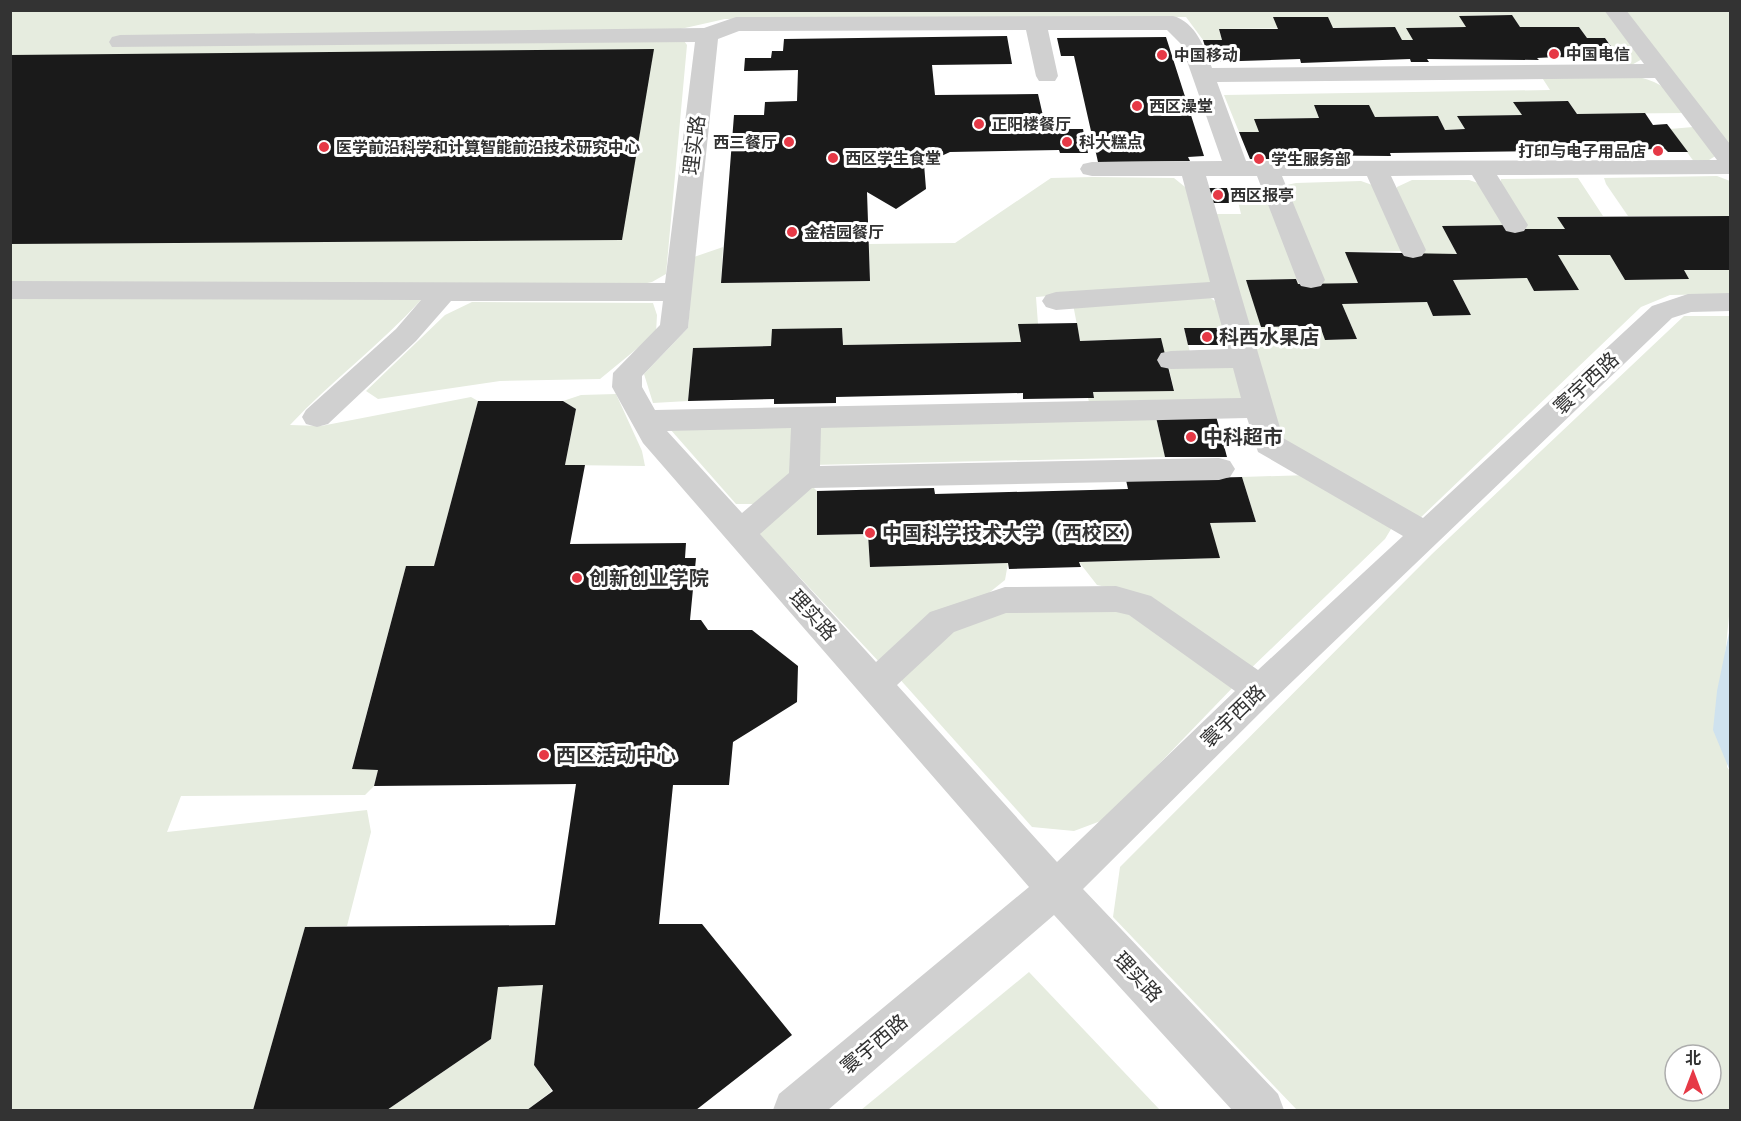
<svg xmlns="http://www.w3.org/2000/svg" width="1741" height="1121" font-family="'Noto Sans','Noto Sans SC',sans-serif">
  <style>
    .green { fill: #e6ecdf; fill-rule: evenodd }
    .water { fill: #cfe2ee }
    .building { fill: #1a1a1a }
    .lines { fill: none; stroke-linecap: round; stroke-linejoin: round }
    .minor { fill: #d0d0d0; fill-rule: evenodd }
    .poi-dot { fill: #e63946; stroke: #fff; stroke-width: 2 }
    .labels { text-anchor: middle; stroke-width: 6; stroke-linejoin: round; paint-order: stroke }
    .far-poi-label { font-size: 16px; font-weight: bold; fill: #333; stroke: #fff; text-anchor: start }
    .street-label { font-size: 20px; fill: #333; stroke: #fff }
    .poi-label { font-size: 20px; font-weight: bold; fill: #333; stroke: #fff; text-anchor: start }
  </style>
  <rect width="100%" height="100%" fill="#fff"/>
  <!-- green -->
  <g class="green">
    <polygon points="1608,10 1644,58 1628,67 1605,38 1587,38 1579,27 1520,27 1511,15 1460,16 1466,27 1407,28 1413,40 1402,40 1395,27 1219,29 1222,40 1203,40 1186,17 725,19 676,30 687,45 666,274 652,282 633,286 11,285 10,11"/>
    <polygon points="1622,11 1730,11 1730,147"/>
    <path d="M1541 76C1574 76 1631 68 1660 85 1669 90 1677 105 1684 113L1577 114 1568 101 1514 102 1522 115 1458 117 1465 129 1445 130 1438 116 1375 117 1368 105H1314L1319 118 1255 119 1259 132H1239L1224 95 1550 90Z"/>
    <polygon points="1693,127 1717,155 1709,160 1695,163 1670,129"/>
    <polygon points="1717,176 1730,181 1730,216 1628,216 1606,184 1604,178"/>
    <polygon points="1093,177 1174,178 1190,191 1216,283 1036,297 1038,324 1021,342 843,345 842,328 771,346 693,348 688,401 653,403 644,374 688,328 694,257 723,247 721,283 870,281 869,244 955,243 1051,178"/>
    <polygon points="1578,178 1603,216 1558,217 1565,229 1526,229 1500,188 1501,179"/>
    <polygon points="1412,180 1469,180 1484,185 1507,225 1443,226 1457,254 1423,255 1396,198 1397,187"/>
    <polygon points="1361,181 1378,187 1407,251 1346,252 1358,283 1320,284 1282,186 1296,183"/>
    <polygon points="1235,189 1259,189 1270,193 1306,284 1298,284 1296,279 1246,280 1262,327 1320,326 1325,340 1357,339 1342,304 1427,302 1433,316 1471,315 1453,280 1527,278 1534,291 1578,290 1558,255 1610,255 1625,280 1688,279 1684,270 1730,270 1730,294 1670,295 1641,307 1417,521 1283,443 1213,214 1241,214"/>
    <path d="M11 293 413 294 421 300C380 345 331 381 290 425L321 426 471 397 478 401 434 566H406L352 768 378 770 374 786 365 795 181 796 167 832 367 810 371 832 347 926 305 927 253 1110H11Z"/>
    <polygon points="1204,293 1220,305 1226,328 1184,329 1191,356 1165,357 1161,338 1080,341 1073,304"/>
    <polygon points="472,302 653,303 657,315 656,333 600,379 500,381 378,399 366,391 445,315"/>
    <path d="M1684 316H1730V606L1725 657 1727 767 1730 771V1110H1297L1113 917 1120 867 1432 554ZM1675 1055H1711V1091H1675Z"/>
    <polygon points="1233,364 1243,372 1242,404 1090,406 1088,398 1094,398 1093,392 1174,390 1168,365"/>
    <polygon points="616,394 642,451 645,466 565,465 576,409 563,401 581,395"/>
    <polygon points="1156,417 1165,457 812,465 813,432 822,425"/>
    <polygon points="793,425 795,477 763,504 736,504 670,429"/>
    <polygon points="1309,475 1394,524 1385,539 1245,674 1130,592 1097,585 1079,562 1219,558 1210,523 1256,522 1242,477"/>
    <polygon points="808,482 817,491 817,535 868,534 870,567 1008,563 1005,580 980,600 882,665 760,535 763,519"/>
    <polygon points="1116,606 1238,682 1106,819 1074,831 1032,827 897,676 948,626 998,610"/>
    <polygon points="1029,972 1160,1110 861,1110"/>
    <polygon points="543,985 534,1065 552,1091 527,1110 387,1110 491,1039 498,987"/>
  </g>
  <!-- water -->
  <polygon class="water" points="1730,606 1730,771 1713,730 1717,691 1730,628"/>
  <!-- building -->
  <g class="building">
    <polygon points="1512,15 1520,27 1579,27 1587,38 1605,38 1620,59 1556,57 1537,58 1539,60 1427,59 1429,62 1411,62 1410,59 1301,63 1300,59 1210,62 1203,40 1222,40 1219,29 1278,29 1273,17 1328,17 1333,28 1395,27 1402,40 1413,40 1406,28 1466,27 1459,16"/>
    <polygon points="1007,36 1012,64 932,65 935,95 1038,94 1046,129 1083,129 1088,153 1060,153 1059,150 950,152 924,164 926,189 896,209 867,192 870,281 721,283 734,115 764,115 765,102 797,101 798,70 744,71 745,58 771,58 772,51 783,51 784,39"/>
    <polygon points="1166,37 1204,156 1188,157 1190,161 1098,162 1074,56 1061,56 1057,38"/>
    <polygon points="654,49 622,240 10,244 10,55"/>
    <polygon points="1568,101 1577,114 1645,113 1653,125 1667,124 1688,152 1668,152 1665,149 1597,150 1600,154 1548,154 1545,151 1390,153 1391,156 1270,155 1271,159 1250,159 1239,132 1259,132 1254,119 1319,118 1314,105 1369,105 1375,117 1438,116 1445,130 1465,129 1457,116 1522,115 1513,102"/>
    <polygon points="1205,188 1227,188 1232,203 1209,203"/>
    <polygon points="1730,216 1730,270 1684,270 1689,279 1625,280 1610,255 1558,255 1579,290 1534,291 1527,278 1453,280 1471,315 1433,316 1427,302 1342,304 1357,339 1325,340 1320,326 1261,327 1246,280 1296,279 1298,284 1358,283 1345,252 1457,254 1442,226 1507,225 1510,229 1565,229 1557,217"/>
    <polygon points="1077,323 1080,341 1161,338 1174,391 1093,392 1094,398 1088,398 1023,399 1023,393 836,397 836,403 774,404 774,399 688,401 693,348 771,346 772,329 842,328 843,345 1021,342 1018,324"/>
    <polygon points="1184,328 1226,328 1231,345 1188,345"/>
    <polygon points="478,401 563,401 576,409 565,465 585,465 570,544 686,543 685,558 696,558 690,620 701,620 708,630 752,630 798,666 797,702 733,742 729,785 673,785 659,924 702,924 792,1035 696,1110 527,1110 553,1091 534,1065 543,985 498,987 491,1039 387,1110 253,1110 305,927 555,925 576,784 374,786 378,770 352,769 406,566 434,566"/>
    <polygon points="1216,416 1227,457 1165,457 1156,417"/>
    <polygon points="1242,477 1256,522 1210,523 1220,558 1079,562 1081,567 1009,569 1008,563 870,567 868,534 817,535 817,491 934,488 935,494 1128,489 1126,480"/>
  </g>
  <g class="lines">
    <!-- minor -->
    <path class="minor" d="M1604 10H1626L1730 144V174L1497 175 1528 225 1524 231 1515 233 1506 231 1472 175 1391 176 1426 250 1422 256 1413 258 1404 256 1400 250 1367 176H1282L1325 280 1321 286 1311 288 1301 286 1297 280 1257 176H1206L1283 438 1423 518 1652 306 1688 294 1730 293V311L1691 312 1672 318 1273 700 1083 889 1278 1094 1284 1110H1232L1054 915 828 1110H773L779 1094 1029 887 643 443 612 387 613 373 660 325 663 301H451L416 341 328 424 317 427 306 424 302 417 306 410 396 329 421 300 10 299V281L665 283 695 42 112 47 109 42 112 37 120 35 704 28 736 17 1173 16C1196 22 1205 49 1212 68L1644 64ZM1026 30 1036 76 1039 81H1055L1058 76 1048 30H1167L1181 44 1222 161 1092 162 1083 164 1080 169 1083 174 1092 176H1182L1210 282 1056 292 1046 295 1042 301 1046 307 1056 310 1214 298 1228 349 1171 351 1161 353 1157 360 1161 367 1171 369 1233 368 1241 398 655 410 642 387V376L688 328 718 39 739 31ZM1655 78 1717 160 1246 161 1217 82ZM1247 418 1258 452 1403 536 1258 670 1151 596 1116 586 1005 587 930 612 876 662 760 534 812 488 1219 480 1230 477 1235 469 1230 461 1219 458 820 466 821 428ZM791 428 789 473 742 513 667 431ZM1116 612 1129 615 1235 691 1057 862 897 685 954 632 1006 613Z"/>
  </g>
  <!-- markers -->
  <g class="poi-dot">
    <circle cx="1554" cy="54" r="6"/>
    <circle cx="1162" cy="55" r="6"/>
    <circle cx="1137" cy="106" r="6"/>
    <circle cx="979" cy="124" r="6"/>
    <circle cx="789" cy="142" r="6"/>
    <circle cx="1067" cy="142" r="6"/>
    <circle cx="324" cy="147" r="6"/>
    <circle cx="1658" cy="151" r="6"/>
    <circle cx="833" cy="158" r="6"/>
    <circle cx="1259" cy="159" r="6"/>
    <circle cx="1218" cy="195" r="6"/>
    <circle cx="792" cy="232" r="6"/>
    <circle cx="1207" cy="337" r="6"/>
    <circle cx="1191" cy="437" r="6"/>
    <circle cx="870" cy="533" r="6"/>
    <circle cx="577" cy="578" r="6"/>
    <circle cx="544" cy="755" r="6"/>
  </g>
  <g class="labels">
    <!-- far-poi labels -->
    <g class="far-poi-label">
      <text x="1566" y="60">中国电信</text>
      <text x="1174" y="61">中国移动</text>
      <text x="1149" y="112">西区澡堂</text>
      <text x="991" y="130">正阳楼餐厅</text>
      <text x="777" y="148" text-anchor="end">西三餐厅</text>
      <text x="1079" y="148">科大糕点</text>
      <text x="336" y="153">医学前沿科学和计算智能前沿技术研究中心</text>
      <text x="1646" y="157" text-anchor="end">打印与电子用品店</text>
      <text x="845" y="164">西区学生食堂</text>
      <text x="1271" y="165">学生服务部</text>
      <text x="1230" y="201">西区报亭</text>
      <text x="804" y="238">金桔园餐厅</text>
    </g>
    <!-- street labels -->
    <g class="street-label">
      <text transform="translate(694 145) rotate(-83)" y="7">理实路</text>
      <text transform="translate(1586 383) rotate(-43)" y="7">寰宇西路</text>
      <text transform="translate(813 615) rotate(48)" y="7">理实路</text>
      <text transform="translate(1233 716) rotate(-44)" y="7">寰宇西路</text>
      <text transform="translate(1138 977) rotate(47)" y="7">理实路</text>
      <text transform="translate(874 1044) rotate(-40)" y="7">寰宇西路</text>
    </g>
    <!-- poi labels -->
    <g class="poi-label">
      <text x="1219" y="344">科西水果店</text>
      <text x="1203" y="444">中科超市</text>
      <text x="882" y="540">中国科学技术大学（西校区）</text>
      <text x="589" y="585">创新创业学院</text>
      <text x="556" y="762">西区活动中心</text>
    </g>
  </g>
  <!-- border -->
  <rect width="1741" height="1121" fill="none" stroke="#333333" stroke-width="24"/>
  <!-- north arrow -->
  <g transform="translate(1693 1073)"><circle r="28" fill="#ffffff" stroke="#adadad" stroke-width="1.5"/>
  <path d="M0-4.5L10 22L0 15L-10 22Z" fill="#e63946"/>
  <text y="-9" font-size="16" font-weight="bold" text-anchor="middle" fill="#333333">北</text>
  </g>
</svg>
